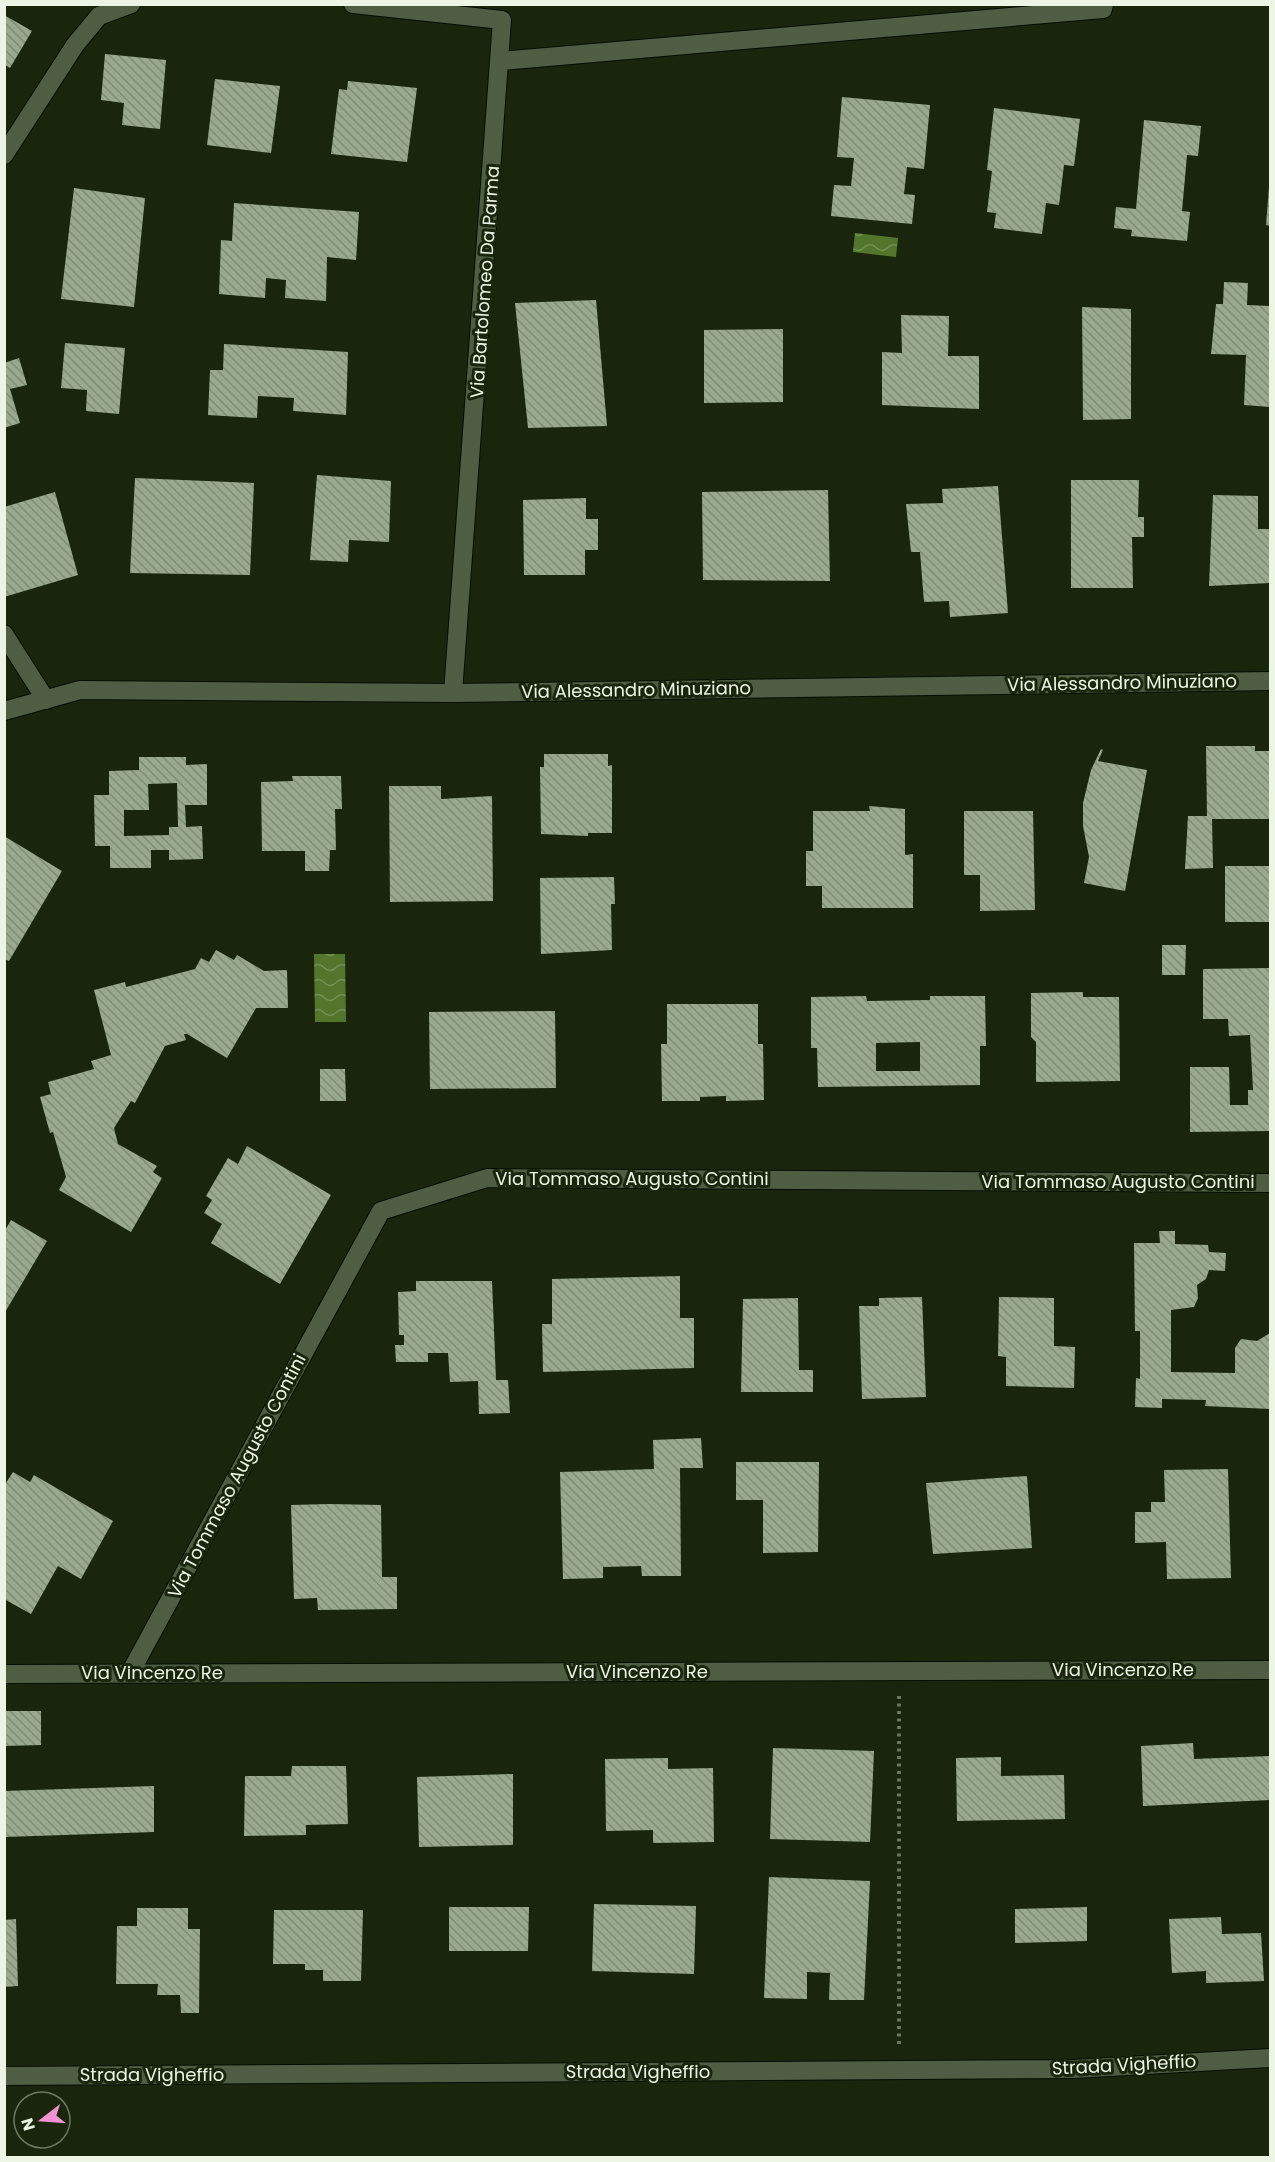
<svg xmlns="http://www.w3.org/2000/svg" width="1275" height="2162" font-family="Poppins,sans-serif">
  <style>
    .water { fill: url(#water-waves) }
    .building { fill: url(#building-back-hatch); fill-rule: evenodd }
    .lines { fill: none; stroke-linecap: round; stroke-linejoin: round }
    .street-casing { stroke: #050e00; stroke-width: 20 }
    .path { stroke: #6a765f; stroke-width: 4; stroke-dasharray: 3 4.5; stroke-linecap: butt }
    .street { stroke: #4f5e42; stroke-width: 18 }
    .labels { text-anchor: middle; stroke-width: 6; stroke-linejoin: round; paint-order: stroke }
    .street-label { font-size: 18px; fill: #ecf5e4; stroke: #19260c }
  </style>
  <defs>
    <pattern id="water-waves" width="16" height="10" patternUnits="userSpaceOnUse" patternTransform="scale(1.5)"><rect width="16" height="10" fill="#53762c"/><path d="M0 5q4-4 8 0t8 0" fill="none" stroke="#749155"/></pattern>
    <pattern id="building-back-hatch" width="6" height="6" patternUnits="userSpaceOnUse" patternTransform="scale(1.5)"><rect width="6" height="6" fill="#99a98b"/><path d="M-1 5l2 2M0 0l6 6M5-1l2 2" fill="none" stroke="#808c76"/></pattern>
  </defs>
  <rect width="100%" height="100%" fill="#19260c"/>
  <!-- water -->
  <g class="water">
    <polygon points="855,233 898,238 896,257 853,252"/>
    <polygon points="314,954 345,954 346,1022 315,1022"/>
  </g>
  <!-- building -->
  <g class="building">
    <polygon points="4,15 32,31 10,68 4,64"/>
    <polygon points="105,54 166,60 160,129 122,125 124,103 101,100"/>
    <polygon points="215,79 280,86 271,153 207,145"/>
    <polygon points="348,81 417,88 407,162 331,154 339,89 347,90"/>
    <polygon points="842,97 930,105 924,169 907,167 904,194 915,195 912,224 831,216 834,185 851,186 854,158 837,157"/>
    <polygon points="994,108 1080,119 1074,166 1064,165 1059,205 1046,203 1042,234 994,228 996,213 987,212 992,171 987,170"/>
    <polygon points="1144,120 1201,126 1198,156 1187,155 1182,211 1190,212 1187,241 1131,236 1132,230 1114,228 1116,207 1136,209"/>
    <polygon points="1269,187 1270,187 1270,226 1266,225"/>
    <polygon points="74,188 145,198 134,307 61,299"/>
    <polygon points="234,203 359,212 356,260 327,257 326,301 285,298 286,280 266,278 265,298 219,294 221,240 232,241"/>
    <polygon points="1224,282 1248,283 1247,305 1270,306 1270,407 1244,405 1246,355 1211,354 1216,304 1223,304"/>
    <polygon points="596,300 607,426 528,428 515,303"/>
    <polygon points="1082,307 1131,309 1131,419 1083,420"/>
    <polygon points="901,315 949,316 948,356 979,356 979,409 882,405 882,352 902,353"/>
    <polygon points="783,329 783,402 704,403 704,330"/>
    <polygon points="65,343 125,348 119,414 86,411 87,390 61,388"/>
    <polygon points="224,344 348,352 346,415 293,411 294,398 258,396 257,418 208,415 210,370 223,370"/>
    <polygon points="19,358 27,385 10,389 20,423 4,428 4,363"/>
    <polygon points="317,475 391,481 389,542 349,540 348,562 310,560"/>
    <polygon points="135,478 254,483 250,575 130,573"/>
    <polygon points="1071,480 1139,480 1138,517 1144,517 1144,537 1132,537 1133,588 1071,588"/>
    <polygon points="998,486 1008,613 950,617 949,601 924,602 920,552 911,552 906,504 943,503 942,489"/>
    <polygon points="828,490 830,581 703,580 702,492"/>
    <polygon points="55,492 78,575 4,597 4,507"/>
    <polygon points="1213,495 1258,496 1258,529 1270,529 1270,583 1209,586"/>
    <polygon points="586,498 586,519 598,519 598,550 585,550 585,575 524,575 523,500"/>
    <polygon points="1206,746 1255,746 1255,751 1270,751 1270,819 1212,819 1213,868 1185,869 1188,816 1207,816"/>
    <polygon points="1101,749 1103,750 1098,761 1147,770 1125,891 1084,883 1089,857 1083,826 1083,803 1091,770"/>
    <polygon points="544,754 608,754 608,766 612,765 612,833 588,833 588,836 541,834 540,767 544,767"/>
    <path d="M139 757H186V765L207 764V805H185L186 827 202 826 203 859 169 860V850H151V868H110V846H95L94 795H109V771L139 770ZM177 783 178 827H169V835L124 836V810H149L148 784Z"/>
    <polygon points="292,776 341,776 342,809 335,809 336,850 330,850 329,871 305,871 305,851 262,851 261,782 293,781"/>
    <polygon points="389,786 441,786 441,799 492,796 493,901 390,902"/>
    <polygon points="869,806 905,809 905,855 913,854 913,908 822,908 822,886 806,886 806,851 813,851 813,811 870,811"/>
    <polygon points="964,811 1033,811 1035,910 980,911 980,875 964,875"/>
    <polygon points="4,836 62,871 9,961 4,959"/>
    <rect x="1225" y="866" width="45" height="56"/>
    <polygon points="614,877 615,904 611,904 612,950 541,954 540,878"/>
    <polygon points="1162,945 1186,945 1185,975 1162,975"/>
    <polygon points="216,950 234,960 237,955 264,971 287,970 288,1008 256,1008 227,1058 187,1034 184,1034 186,1040 165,1046 135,1103 131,1101 114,1128 118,1144 157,1166 153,1172 162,1178 131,1232 59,1190 66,1177 53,1132 50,1133 40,1097 51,1094 48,1082 94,1069 91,1061 111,1055 94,990 125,982 126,987 195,969 201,958 209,962"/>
    <polygon points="1270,968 1270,1131 1190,1132 1190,1067 1229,1067 1230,1105 1248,1105 1248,1090 1253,1090 1250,1035 1229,1036 1228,1019 1203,1019 1203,969"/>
    <polygon points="1083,992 1083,997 1119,997 1120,1081 1036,1082 1036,1042 1031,1037 1031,993"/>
    <path d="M866 996 867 1001 930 1000V996H985L986 1046H980V1085L818 1087 817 1048H811V997ZM920 1042V1071H876V1043Z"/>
    <polygon points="667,1004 758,1004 758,1044 763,1044 764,1100 726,1101 726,1096 700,1097 700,1101 662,1101 661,1044 667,1044"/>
    <polygon points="555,1011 556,1088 430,1089 429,1012"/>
    <polygon points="320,1069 345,1069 346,1101 320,1101"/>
    <polygon points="247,1146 331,1195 280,1284 211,1243 222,1224 204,1213 212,1200 206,1196 228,1158 238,1164"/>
    <polygon points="11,1220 47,1241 4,1314 4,1232"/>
    <polygon points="1159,1231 1175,1231 1175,1244 1208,1245 1209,1252 1226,1253 1225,1271 1209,1270 1206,1279 1197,1285 1198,1298 1194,1307 1171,1310 1171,1372 1235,1373 1235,1348 1241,1339 1257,1341 1270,1333 1270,1409 1205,1406 1206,1400 1162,1399 1162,1408 1135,1407 1136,1378 1140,1379 1140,1331 1135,1331 1134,1243 1160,1243"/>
    <polygon points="680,1276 680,1318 694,1318 694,1368 543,1372 542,1324 552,1324 552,1279"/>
    <polygon points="416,1281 492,1281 496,1380 508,1380 510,1413 479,1414 478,1381 450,1382 448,1353 428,1353 428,1362 396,1362 395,1345 404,1345 404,1335 399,1335 398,1292 416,1291"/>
    <polygon points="922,1297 926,1397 862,1399 859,1306 879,1306 879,1298"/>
    <polygon points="999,1297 1054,1298 1054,1346 1075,1347 1074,1388 1006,1386 1006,1357 998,1356"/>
    <polygon points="798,1298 799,1370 813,1370 813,1392 741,1392 743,1299"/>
    <polygon points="701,1438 703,1468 680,1468 681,1576 642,1576 641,1566 603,1567 603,1578 563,1579 560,1472 654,1469 653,1440"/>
    <polygon points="736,1462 819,1462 818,1552 763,1553 763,1500 736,1500"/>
    <polygon points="1228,1469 1231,1578 1167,1579 1166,1542 1135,1543 1135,1512 1151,1512 1151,1502 1165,1502 1164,1470"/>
    <polygon points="13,1472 30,1482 34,1475 113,1521 81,1579 58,1566 31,1614 4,1599 4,1486"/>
    <polygon points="1027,1476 1032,1548 933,1554 926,1483"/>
    <polygon points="329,1504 381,1505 382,1577 397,1577 397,1609 318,1610 317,1598 294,1599 291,1505"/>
    <polygon points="4,1711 41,1711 41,1745 4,1746"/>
    <polygon points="1193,1743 1194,1759 1270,1756 1270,1800 1143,1806 1141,1746"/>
    <polygon points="773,1748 874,1751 870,1842 770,1839"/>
    <polygon points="1001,1757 1001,1776 1064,1775 1065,1819 957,1821 956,1758"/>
    <polygon points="668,1758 668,1769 713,1768 714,1842 653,1843 653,1830 606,1831 605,1759"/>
    <polygon points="292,1766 346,1766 348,1824 306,1825 306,1835 244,1836 245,1776 291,1776"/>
    <polygon points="513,1774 513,1845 419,1847 417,1777"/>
    <polygon points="154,1786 154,1832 4,1837 4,1791"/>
    <polygon points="769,1877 870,1881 864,2000 829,2000 830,1973 807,1972 807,1999 764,1998"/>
    <polygon points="594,1904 696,1906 694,1974 592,1971"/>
    <polygon points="449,1907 529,1907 528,1951 449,1951"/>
    <polygon points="1087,1907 1087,1941 1015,1943 1015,1909"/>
    <polygon points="137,1908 188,1908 188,1929 200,1929 199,2013 181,2013 180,1995 157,1995 158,1984 116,1984 117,1926 137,1926"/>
    <polygon points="274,1910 363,1910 361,1981 323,1981 323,1970 305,1970 305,1964 273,1964"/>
    <polygon points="1221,1917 1222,1934 1261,1933 1264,1981 1206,1983 1206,1971 1172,1973 1169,1919"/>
    <polygon points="16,1919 18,1986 4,1987 4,1920"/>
  </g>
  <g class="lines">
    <!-- street casing -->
    <g class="street-casing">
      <g id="street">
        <polyline points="353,4 502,20 453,693"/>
        <polyline points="501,61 1103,9 1104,4"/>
        <polyline points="4,155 75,45 99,16 131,4"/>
        <polyline points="4,634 46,700"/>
        <polyline points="4,711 80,690 453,693 1270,681"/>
        <polyline points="130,1673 381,1211 487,1178 1270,1183"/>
        <polyline points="4,1674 1270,1670"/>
        <polyline points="4,2076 1073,2069 1270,2058"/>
      </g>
    </g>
    <!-- path -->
    <polyline class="path" points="899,1696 899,2045"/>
    <!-- street -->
    <use href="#street" class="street"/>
  </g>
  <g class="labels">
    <!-- street labels -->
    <g class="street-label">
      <text transform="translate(485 282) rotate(-86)" y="6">Via Bartolomeo Da Parma</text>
      <text transform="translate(1122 683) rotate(-1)" y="6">Via Alessandro Minuziano</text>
      <text transform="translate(636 690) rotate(-1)" y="6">Via Alessandro Minuziano</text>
      <text x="632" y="1185">Via Tommaso Augusto Contini</text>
      <text x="1118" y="1188">Via Tommaso Augusto Contini</text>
      <text transform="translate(237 1476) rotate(-62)" y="6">Via Tommaso Augusto Contini</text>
      <text x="1123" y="1676">Via Vincenzo Re</text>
      <text x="637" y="1678">Via Vincenzo Re</text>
      <text x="152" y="1679">Via Vincenzo Re</text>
      <text transform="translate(1124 2065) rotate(-3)" y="6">Strada Vigheffio</text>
      <text x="638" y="2078">Strada Vigheffio</text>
      <text x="152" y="2081">Strada Vigheffio</text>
    </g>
  </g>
  <!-- border -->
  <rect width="1275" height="2162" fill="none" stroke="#ecf5e4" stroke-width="12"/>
  <!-- north arrow -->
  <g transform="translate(42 2120) rotate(253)"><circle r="28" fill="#19260c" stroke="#6d7962" stroke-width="1.5"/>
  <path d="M0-4.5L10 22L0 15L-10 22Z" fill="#f491d3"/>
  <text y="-9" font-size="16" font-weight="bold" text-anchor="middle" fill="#ecf5e4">N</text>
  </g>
</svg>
